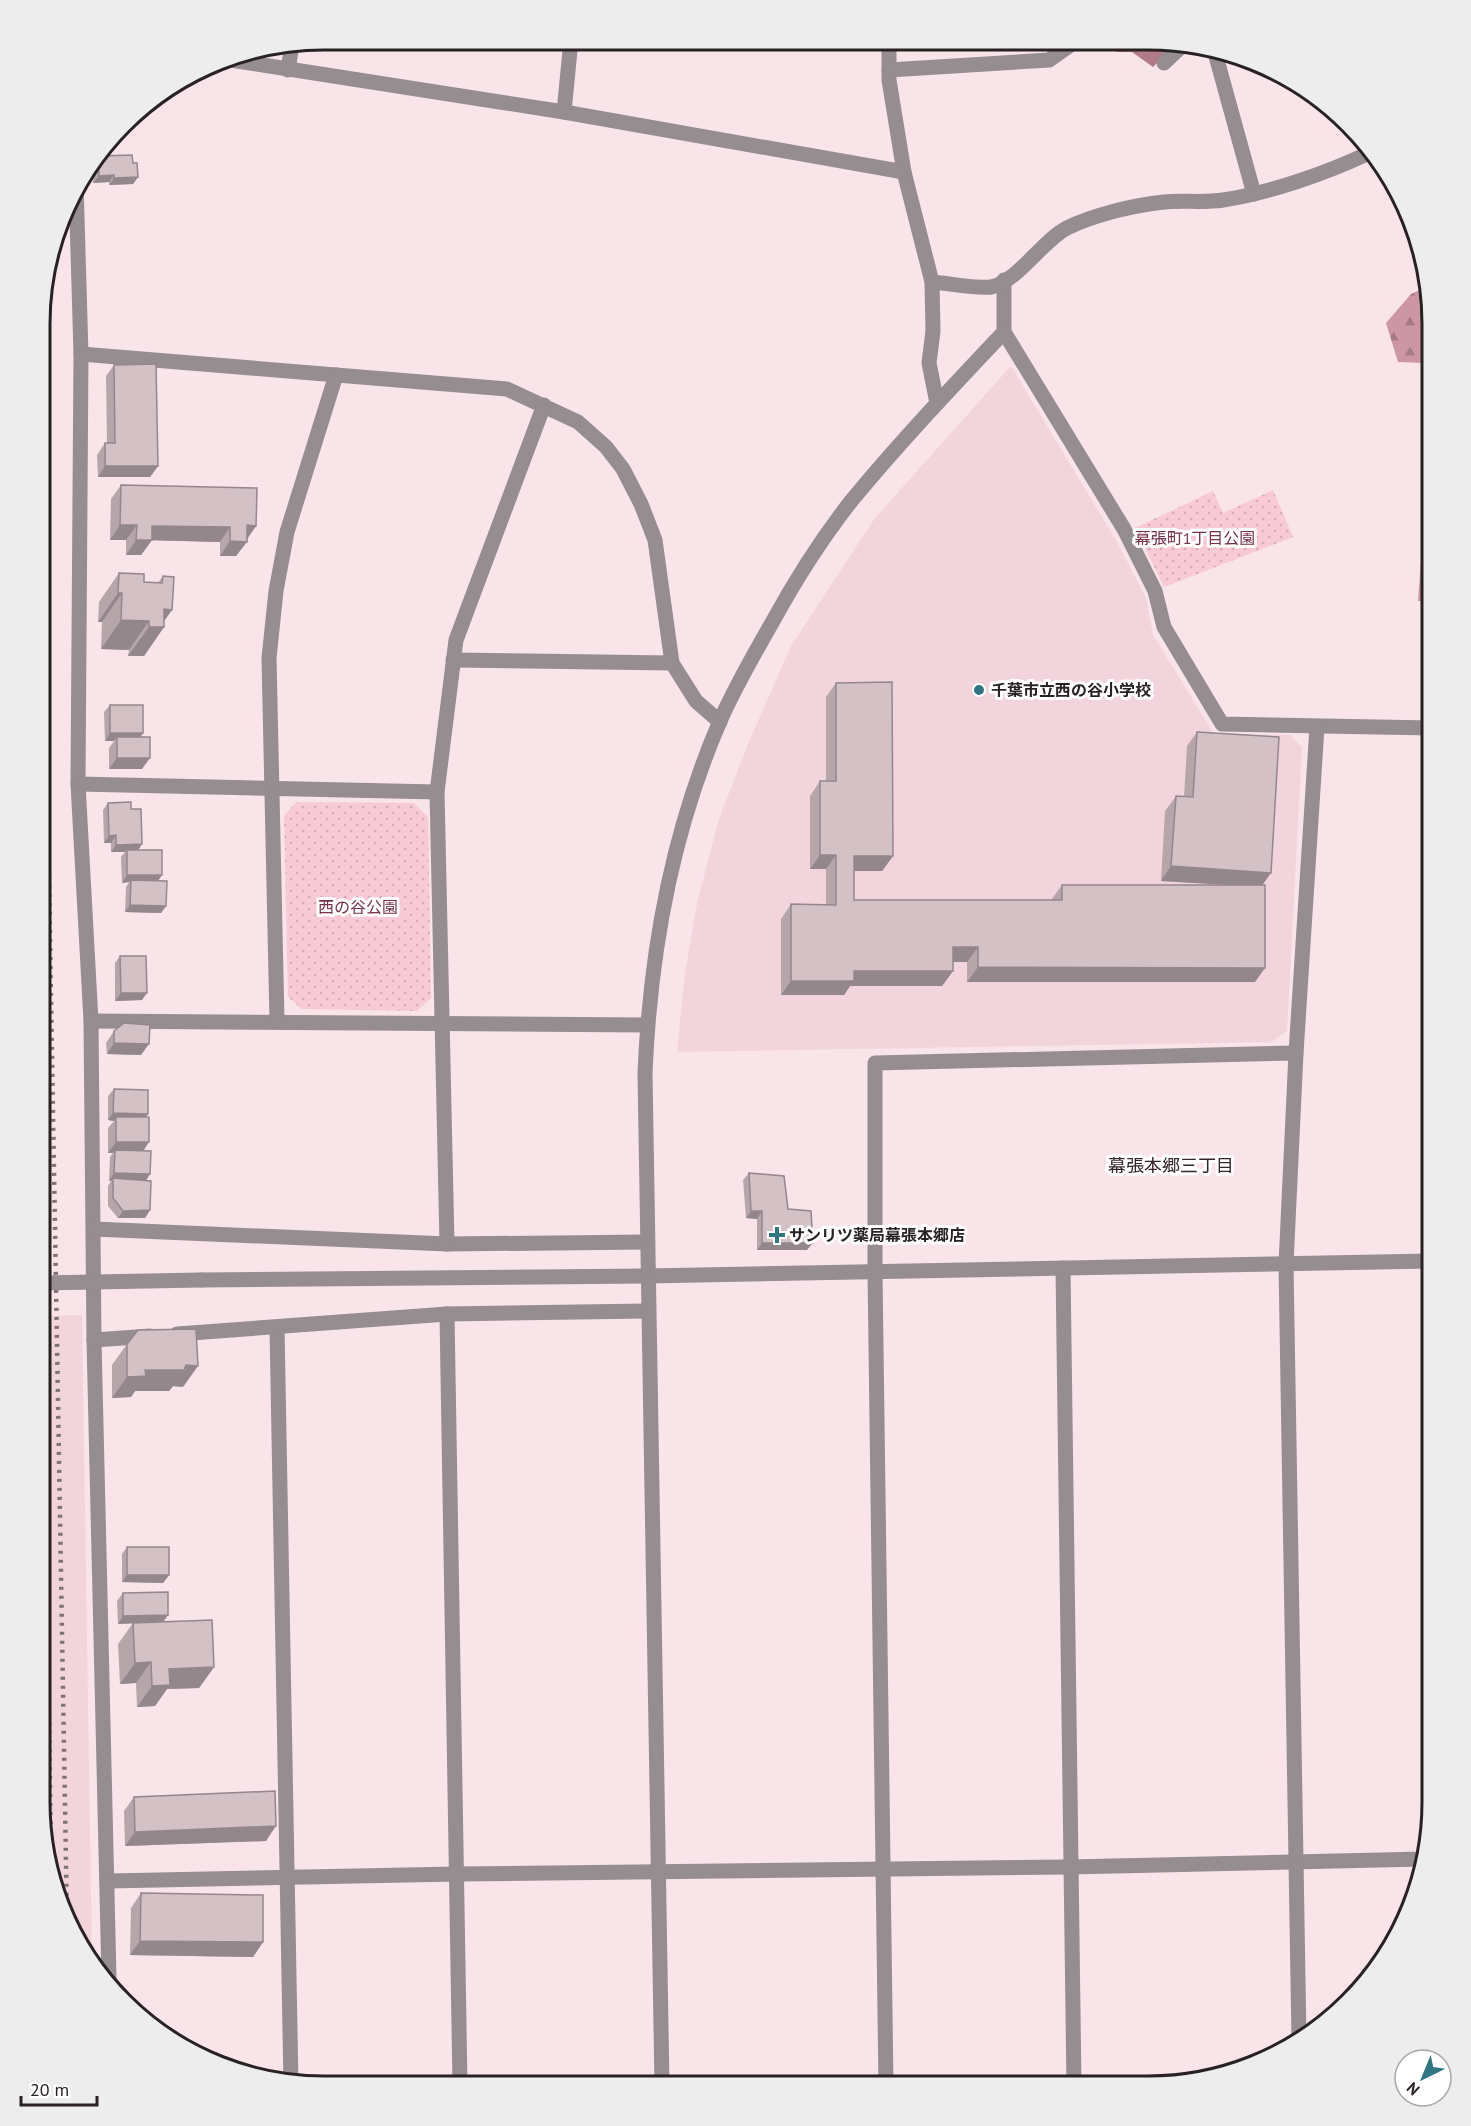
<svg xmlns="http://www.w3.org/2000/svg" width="1471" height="2126" font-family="'PT Sans','Noto Sans JP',sans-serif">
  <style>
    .built { fill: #f2d5dc }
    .forest { fill: url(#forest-firs) }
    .park { fill: url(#park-dots) }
    .water { fill: #b07a89 }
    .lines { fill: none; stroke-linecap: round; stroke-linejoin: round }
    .minor { stroke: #958d8f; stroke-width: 15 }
    .rail { stroke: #7e7274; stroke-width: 4.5; stroke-dasharray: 3 6; stroke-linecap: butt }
    .minor-bridge { stroke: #958d8f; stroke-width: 15 }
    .wall { fill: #b6a6aa }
    .shaded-wall { fill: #94878b }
    .building { fill: #d4c1c6; stroke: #94878b; stroke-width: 1.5 }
    .poi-dot { fill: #2f7582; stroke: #fff; stroke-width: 2 }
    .labels { text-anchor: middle; stroke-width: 6; stroke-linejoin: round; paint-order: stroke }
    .park-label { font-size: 16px; fill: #753148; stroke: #fff }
    .poi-label { font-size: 16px; font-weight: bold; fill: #292223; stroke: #fff; text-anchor: start }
    .neighbourhood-label { font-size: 18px; fill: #342529; stroke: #fff }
    .rim { fill: none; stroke: #292223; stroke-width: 3 }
  </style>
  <defs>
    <pattern id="forest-firs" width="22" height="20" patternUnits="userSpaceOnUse" patternTransform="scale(1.5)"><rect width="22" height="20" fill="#cd96a5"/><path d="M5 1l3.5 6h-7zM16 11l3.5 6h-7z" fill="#a67a86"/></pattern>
    <pattern id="park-dots" width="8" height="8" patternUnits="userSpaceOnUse" patternTransform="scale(1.5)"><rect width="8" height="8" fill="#f8cad6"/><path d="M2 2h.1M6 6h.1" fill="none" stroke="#d5adb7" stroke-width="1.8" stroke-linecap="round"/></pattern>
  </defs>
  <rect width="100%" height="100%" fill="#f8e4e9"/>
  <!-- built -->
  <g class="built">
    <polygon points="1011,366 1117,542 1146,598 1153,635 1214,734 1290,735 1302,747 1287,1031 1271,1042 677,1052 685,973 698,899 719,819 748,744 791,646 875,518"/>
    <polygon points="82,1315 88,1706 92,1957 68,1928 39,1802 40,1316"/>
  </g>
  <!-- forest -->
  <g class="forest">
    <polygon points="1424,288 1432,324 1432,377 1423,363 1398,362 1386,323 1411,294"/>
    <polygon points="1432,529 1432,602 1418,601 1422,548"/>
  </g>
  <!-- park -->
  <g class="park">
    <polygon points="1273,490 1293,537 1164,587 1135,528 1213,491 1223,513"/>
    <polygon points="296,802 414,803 428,817 431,998 417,1011 302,1009 288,997 284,816"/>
  </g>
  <!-- water -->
  <polygon class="water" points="1179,41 1153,67 1132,52 1117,52 1108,42"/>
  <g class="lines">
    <!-- minor -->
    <g class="minor">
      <polyline points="889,41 889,80 904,172 932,282 933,331 929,363 937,403"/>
      <polyline points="1214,49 1254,194"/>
      <polyline points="224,59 564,112 904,172"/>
      <polyline points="1164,63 1186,42"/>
      <polyline points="288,70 292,44"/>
      <polyline points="889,70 1049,60 1076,41"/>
      <polyline points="564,112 571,40"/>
      <polyline points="76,183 81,354 78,784 91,1021 94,1340 109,1978"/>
      <polyline points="1004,280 1004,332 1124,529 1155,591 1164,627 1222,724 1432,728"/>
      <path d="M932 282C946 283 979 289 991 287 1016 283 1043 240 1067 228 1093 215 1134 205 1164 202 1183 200 1204 203 1223 200 1269 193 1324 174 1367 154"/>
      <polyline points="81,354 507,389 578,422 606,447 623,469 641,504 655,540 672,663 696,701 720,722"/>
      <polyline points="453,660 672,663"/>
      <polyline points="78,784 437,792"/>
      <polyline points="91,1021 647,1025"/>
      <polyline points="277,1021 269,658 276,591 287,532 336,375"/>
      <polyline points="94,1229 447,1244 647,1242"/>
      <polyline points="447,1244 437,792 456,640 544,405"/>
      <polyline points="1063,1268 1074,2087"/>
      <polyline points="201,1280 647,1276 1432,1261"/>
      <polyline points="447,1314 460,2085"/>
      <polyline points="277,1327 291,2085"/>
      <polyline points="177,1334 447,1314 647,1311"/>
      <polyline points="94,1340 150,1336"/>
      <polyline points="108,1881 457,1874 1069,1867 1424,1859"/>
      <polyline points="1299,2040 1286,1264 1296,1053 1317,727"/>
      <path d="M662 2086 645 1073C650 953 672 832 720 721 735 687 754 654 773 621 796 579 822 538 852 500 900 442 952 387 1004 332"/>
      <polyline points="886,2086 875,1272 875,1063 1296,1053"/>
    </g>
    <!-- rail -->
    <g class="rail">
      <polyline points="41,417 67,1921"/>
      <polyline points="40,1101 51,1855"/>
    </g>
    <!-- minor-bridge -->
    <polyline class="minor-bridge" points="40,1283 201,1280"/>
  </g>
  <!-- wall -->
  <g class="wall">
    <polygon points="98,156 133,163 138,177 133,184 109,185 109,182 93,183 92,164"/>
    <polygon points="114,365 158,466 150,477 98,477 97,455 105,443 107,443 106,376"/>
    <polygon points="121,485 256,526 236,556 220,556 220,542 152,540 141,555 126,555 126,540 110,540 111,499"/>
    <polygon points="119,573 144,582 158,583 163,576 164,627 144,656 128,656 129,650 101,649 102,622 98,622 99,602"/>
    <polygon points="836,683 893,856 882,871 854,871 854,900 1051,900 1062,885 1229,885 1161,881 1165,811 1176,796 1184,797 1187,746 1197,732 1263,885 1255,982 967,982 967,962 953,962 953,971 942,986 850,986 844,995 781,995 781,919 791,904 826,905 826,869 810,869 810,796 820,781 826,781 826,697"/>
    <polygon points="110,705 140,737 142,769 109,769 109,748 114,741 105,741 104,712"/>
    <polygon points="108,803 131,809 142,844 138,850 162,875 158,881 166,906 161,913 125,912 126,887 129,882 122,883 121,857 125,852 111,852 111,843 104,843 103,810"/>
    <polygon points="120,956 142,1000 115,1001 115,963"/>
    <polygon points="114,1031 141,1055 107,1054 106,1043"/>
    <polygon points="114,1089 148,1114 145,1117 143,1151 150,1174 146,1180 150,1210 145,1218 118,1218 108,1206 108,1186 111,1181 109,1181 110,1157 113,1153 108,1153 108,1128 114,1121 108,1120 108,1096"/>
    <polygon points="749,1173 788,1209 807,1250 757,1250 757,1219 746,1218 743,1180"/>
    <polygon points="127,1344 183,1387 173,1386 169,1391 135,1391 131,1397 112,1398 112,1365"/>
    <polygon points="127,1547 169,1575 163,1583 122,1582 122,1554"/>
    <polygon points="123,1593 168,1615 163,1622 214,1667 199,1688 167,1689 155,1706 137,1707 136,1683 120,1684 118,1644 133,1623 135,1623 118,1624 117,1601"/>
    <polygon points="134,1797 266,1841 125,1846 124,1811"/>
    <polygon points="141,1893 263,1942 253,1957 130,1955 131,1908"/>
  </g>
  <!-- shaded-wall -->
  <g class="shaded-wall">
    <polygon points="136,110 141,111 136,118 130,118"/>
    <polygon points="114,175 109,182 93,183 99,176"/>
    <polygon points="138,177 133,184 109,185 114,178"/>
    <polygon points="105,466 158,466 150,477 98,477"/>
    <polygon points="120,525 137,525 126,540 110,540"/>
    <polygon points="247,525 256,526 246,540"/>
    <polygon points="152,526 230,527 220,542 141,540"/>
    <polygon points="136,540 152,540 141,555 126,555"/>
    <polygon points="230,541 247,542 236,556 220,556"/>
    <polygon points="118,593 122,593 102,622 98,622"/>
    <polygon points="164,609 172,610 160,627 164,627 144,656 128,656 149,627"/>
    <polygon points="121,620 149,621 129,650 101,649"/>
    <polygon points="110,733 143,733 138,741 117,737 114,741 105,741"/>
    <polygon points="117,758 150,758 142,769 109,769"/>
    <polygon points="116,835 111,843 104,843 109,836"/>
    <polygon points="142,844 137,852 127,850 125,852 111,852 116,845"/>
    <polygon points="820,855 836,855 826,869 810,869"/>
    <polygon points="854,856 893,856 882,871 844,871"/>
    <polygon points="1171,866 1271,873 1261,887 1161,881"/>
    <polygon points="127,875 162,875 157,882 131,880 129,882 122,883"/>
    <polygon points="130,905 166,906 161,913 125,912"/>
    <polygon points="953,947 978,947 967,962 942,962"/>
    <polygon points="978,967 1265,968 1255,982 967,982"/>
    <polygon points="854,971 953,971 942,986 850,986 844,995 781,995 791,981"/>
    <polygon points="121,993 147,993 142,1000 115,1001"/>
    <polygon points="114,1043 149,1044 141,1055 107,1054"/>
    <polygon points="113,1113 148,1114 142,1122 116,1117 114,1121 108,1120"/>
    <polygon points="116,1142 149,1142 142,1153 115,1150 113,1153 108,1153"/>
    <polygon points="114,1173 150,1174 145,1182 113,1178 111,1181 109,1181"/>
    <polygon points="150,1210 145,1218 118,1218 123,1211"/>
    <polygon points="751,1211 762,1211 757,1219 746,1218"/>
    <polygon points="762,1243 813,1243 807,1250 757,1250"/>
    <polygon points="186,1365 198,1366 183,1387 173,1386 169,1391 135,1391 131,1397 112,1398 127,1377 145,1370"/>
    <polygon points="127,1575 169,1575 163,1583 122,1582"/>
    <polygon points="168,1615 163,1622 118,1624 123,1616"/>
    <polygon points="151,1662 136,1683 120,1684 135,1663"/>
    <polygon points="214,1667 199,1688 167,1689 155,1706 137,1707 152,1686 169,1669"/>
    <polygon points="276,1826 266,1841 125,1846 135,1832"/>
    <polygon points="140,1941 263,1942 253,1957 130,1955"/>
  </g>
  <!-- building -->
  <g class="building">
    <polygon points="142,106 141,111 136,110 136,109"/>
    <polygon points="132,155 133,163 137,163 138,177 114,178 114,175 99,176 98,156"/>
    <polygon points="156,364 158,466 105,466 105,443 115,443 114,365"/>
    <polygon points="121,485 257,488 256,526 247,525 247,542 230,541 230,527 152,526 152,540 136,540 137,525 120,525"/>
    <polygon points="119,573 144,574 144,582 162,583 163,576 174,577 172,610 164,609 164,627 149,627 149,621 121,620 122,593 118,593"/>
    <polygon points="892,682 893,856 854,856 854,900 1062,900 1062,885 1265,885 1265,968 978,967 978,947 953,947 953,971 854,971 854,981 791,981 791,904 836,905 836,855 820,855 820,781 836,781 836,683"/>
    <rect x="110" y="705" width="33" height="28"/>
    <polygon points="1197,732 1279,737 1271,873 1171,866 1176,796 1193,797"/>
    <rect x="117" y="737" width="33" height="21"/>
    <polygon points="131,802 131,809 141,809 142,844 116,845 116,835 109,836 108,803"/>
    <rect x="127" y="850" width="35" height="25"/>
    <polygon points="131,880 167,881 166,906 130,905"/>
    <polygon points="120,956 146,956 147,993 121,993"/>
    <polygon points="124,1023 150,1025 149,1044 114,1043 114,1031"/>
    <polygon points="114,1089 148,1090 148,1114 113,1113"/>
    <rect x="116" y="1117" width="33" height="25"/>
    <polygon points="115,1150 151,1151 150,1174 114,1173"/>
    <polygon points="749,1173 784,1176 788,1209 811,1211 813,1243 762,1243 762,1211 751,1211"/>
    <polygon points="113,1178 151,1181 150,1210 123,1211 113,1198"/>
    <polygon points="196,1329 198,1366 186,1365 184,1370 145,1370 146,1376 127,1377 127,1344 138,1330"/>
    <rect x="127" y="1547" width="42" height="28"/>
    <polygon points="168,1592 168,1615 123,1616 123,1593"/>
    <polygon points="212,1620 214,1667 169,1669 170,1685 152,1686 151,1662 135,1663 133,1623"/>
    <polygon points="275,1791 276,1826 135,1832 134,1797"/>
    <polygon points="141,1893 263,1895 263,1942 140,1941"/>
  </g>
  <!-- markers -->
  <g class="poi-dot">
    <circle cx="979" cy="690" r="6"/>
    <path d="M774 1226h6v6h6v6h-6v6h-6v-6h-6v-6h6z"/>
  </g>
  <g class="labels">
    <!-- park labels -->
    <g class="park-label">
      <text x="1195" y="544">幕張町1丁目公園</text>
      <text x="358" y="913">西の谷公園</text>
    </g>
    <!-- poi labels -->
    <g class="poi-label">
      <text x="991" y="696">千葉市立西の谷小学校</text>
      <text x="789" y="1241">サンリツ薬局幕張本郷店</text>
    </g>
    <!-- neighbourhood labels -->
    <g class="neighbourhood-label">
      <text x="1171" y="1172">幕張本郷三丁目</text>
    </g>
  </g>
  <!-- crop -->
  <path d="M0 0H1471V2126H0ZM324 50H1148A274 274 0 0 1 1422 324V1802A274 274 0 0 1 1148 2076H324A274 274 0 0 1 50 1802V324A274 274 0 0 1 324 50Z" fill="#eeeded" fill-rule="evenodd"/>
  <path class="rim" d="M324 50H1148A274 274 0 0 1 1422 324V1802A274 274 0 0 1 1148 2076H324A274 274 0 0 1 50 1802V324A274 274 0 0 1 324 50Z"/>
  <!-- north arrow -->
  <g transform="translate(1423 2078) rotate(223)"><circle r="28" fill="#ffffff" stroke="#a9a7a7" stroke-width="1.5"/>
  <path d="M0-4.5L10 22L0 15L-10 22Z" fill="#2f7582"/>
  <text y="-9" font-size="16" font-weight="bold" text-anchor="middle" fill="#292223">N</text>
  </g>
  <!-- scale -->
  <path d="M21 2096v9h76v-9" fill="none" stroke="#292223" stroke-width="3"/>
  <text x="30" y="2096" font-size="18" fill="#292223" stroke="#ffffff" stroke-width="4.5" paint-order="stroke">20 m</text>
</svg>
